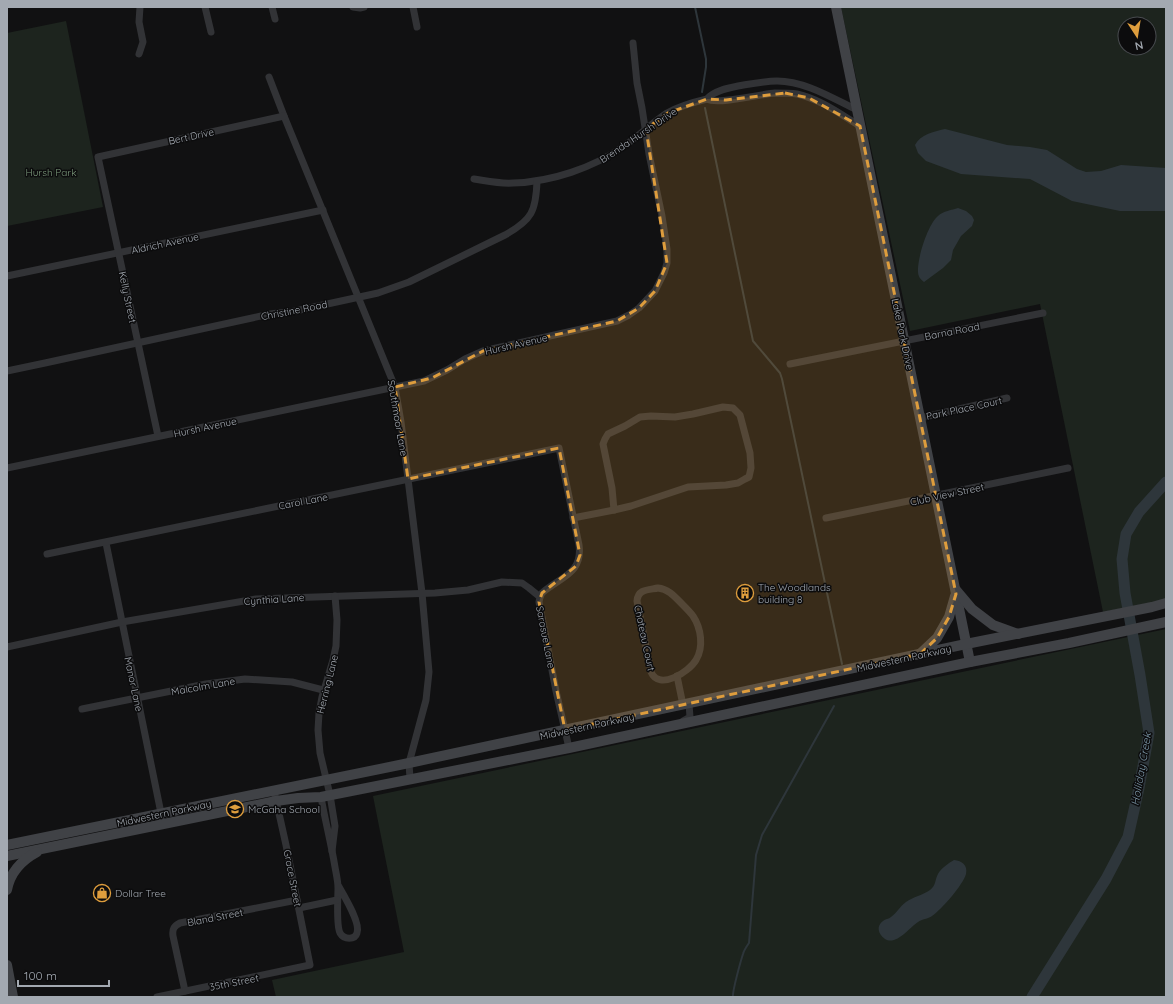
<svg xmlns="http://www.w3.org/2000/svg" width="1173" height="1004" font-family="Quicksand,sans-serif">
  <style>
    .green { fill: #1d241e; fill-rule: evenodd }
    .water { fill: #2e363b }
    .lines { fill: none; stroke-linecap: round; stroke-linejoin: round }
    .stream { stroke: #2e363b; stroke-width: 2 }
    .river { stroke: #2e363b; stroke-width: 11 }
    .street { stroke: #323336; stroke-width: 7 }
    .secondary { stroke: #404246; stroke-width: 10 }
    .marked { fill: #de9d3d; fill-opacity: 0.2; stroke: #de9d3d; stroke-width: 3; stroke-dasharray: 8 5; stroke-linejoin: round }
    .labels { text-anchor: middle; stroke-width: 3; stroke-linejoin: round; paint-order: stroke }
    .street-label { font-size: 10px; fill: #a3a9b1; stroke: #0c0c0d }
    .park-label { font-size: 10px; fill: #7c9a7c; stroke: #0c0c0d }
    .poi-label { font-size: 10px; fill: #a3a9b1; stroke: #0c0c0d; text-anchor: start }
    .water-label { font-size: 11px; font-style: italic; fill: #7d98a9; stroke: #0c0c0d }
  </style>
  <rect width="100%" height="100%" fill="#111112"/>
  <!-- green -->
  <g class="green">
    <path d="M841 7H1166V599L1159 601 1103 612 1040 304 910 331ZM1125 24H1149V48H1125Z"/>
    <polygon points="66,21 103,207 7,226 7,33"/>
    <polygon points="1166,629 1166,997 276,997 272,980 404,952 373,796"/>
  </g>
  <!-- water -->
  <g class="water">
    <path d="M945 129 1007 145 1030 147 1047 150 1077 169 1086 172 1101 171 1121 165 1166 168V211H1120L1072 201 1030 179 961 174 926 161 918 153 915 145C921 134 933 132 945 129Z"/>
    <path d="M958 208 966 211 972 216 974 220 972 226 961 236 953 250 951 260 943 268 924 282C920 279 918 276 918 272 917 259 928 224 938 216 943 211 952 210 958 208Z"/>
    <path d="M954 860C962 861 968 865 966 874 963 885 941 910 932 916 928 919 922 919 918 922 909 928 896 946 885 939 878 934 876 926 883 921 885 919 889 919 891 917 897 913 900 906 906 902 913 897 923 895 930 890 936 886 935 879 938 874 941 868 949 863 954 860Z"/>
  </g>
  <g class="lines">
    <!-- stream -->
    <g class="stream">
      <polyline points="695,7 706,59 706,67 702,92"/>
      <polyline points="705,108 753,341 780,373 782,379 842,664"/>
      <path d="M733 997C732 992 741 960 743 954 744 950 747 946 749 943L756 855 762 835 834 706"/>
    </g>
    <!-- river -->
    <polyline class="river" points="1032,997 1106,879 1128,837 1139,788 1149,733 1140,675 1125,593 1122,559 1126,534 1139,512 1166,482"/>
    <!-- street -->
    <g class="street">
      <polyline points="205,7 211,32"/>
      <polyline points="272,7 275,19"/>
      <polyline points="353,7 360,8 364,7"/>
      <polyline points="413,7 417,27"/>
      <polyline points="139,54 143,42 139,22 140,7"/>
      <polyline points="269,77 284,116 395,387 401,422 422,593 429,672 426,700 409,763 410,779"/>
      <path d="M707 99C713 91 728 88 738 86 750 84 764 81 777 81 805 81 832 98 857 110"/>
      <path d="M474 179C487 181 500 184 513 183 551 182 593 168 624 146 639 136 652 123 667 113 680 106 694 102 707 99 718 105 761 94 775 93 782 93 790 93 797 94 820 99 840 114 860 126"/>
      <polyline points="7,276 323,210"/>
      <polyline points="790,364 1043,313"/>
      <path d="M7 371 45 363 270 314 295 311 378 293 409 282 505 235C532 220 536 211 537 181"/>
      <polygon points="723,407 733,408 740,415 750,453 751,468 749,477 745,479 738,483 726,485 688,487 631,506 614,510 612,488 603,444 605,439 608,434 625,426 640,417 651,416 675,417 693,414"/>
      <polyline points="920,418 1007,398"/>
      <polyline points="158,436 98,157 284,116"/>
      <polyline points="7,468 424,381 447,370 465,359 483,351 617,321 629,315 639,308 655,291 664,273 667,263 667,249 662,216 649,154 642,108 637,83 633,43"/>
      <polyline points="573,518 614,510"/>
      <polyline points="826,518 1068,468"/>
      <polyline points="106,543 162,818"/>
      <path d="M47 554 559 448 579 545C583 574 560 577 542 593L540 597 539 602 556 691 569 748"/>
      <path d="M658 588C669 589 675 597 683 605 686 608 690 612 693 616 701 628 704 647 696 660 689 672 659 691 651 672L637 601C638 589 648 590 658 588Z"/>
      <polyline points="7,647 122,622 256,599 435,593 468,590 502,582 522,583 529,588 540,597"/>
      <polyline points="677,676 683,705"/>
      <polyline points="82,709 206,684 245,679 292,682 323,690"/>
      <polyline points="683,721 690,717 689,704"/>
      <path d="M321 797C325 820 331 843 335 867 336 873 338 881 338 888 338 898 336 925 340 933 344 940 355 940 357 933 361 923 343 894 338 885"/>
      <polyline points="332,851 335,826 330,795 320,753 318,730 319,713 322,697 333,660 336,646 337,620 335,596"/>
      <polyline points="299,908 337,900"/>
      <path d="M185 991 173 936C172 929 174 926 180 923L297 900"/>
      <polyline points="157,997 310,965 286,845 274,791"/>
    </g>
    <!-- secondary -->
    <g class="secondary">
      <polyline points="836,7 970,662"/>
      <polyline points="956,590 972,609 993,625 1018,634"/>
      <polyline points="920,654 937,638 949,617 955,596"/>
      <polyline points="7,845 409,763 966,644 1152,607 1166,603"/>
      <polyline points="7,856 276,801 298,798 321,797 569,748 970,662 1069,643 1166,622"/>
      <path d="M7 890C10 873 22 860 37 852"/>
      <polyline points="7,965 13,997"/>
    </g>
  </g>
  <!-- marked area -->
  <path class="marked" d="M785 93 809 98 860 126 956 594 949 617 937 638 920 654 565 730 539 602 542 593 576 566 580 555 559 448 408 479 395 387 432 378 483 351 617 321 639 308 655 291 667 263 646 129 668 113 707 99 726 100Z"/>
  <!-- icons -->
  <defs>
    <g id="building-ring" transform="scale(0.9)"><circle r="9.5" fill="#0c0c0d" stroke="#de9d3d" stroke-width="1.5"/><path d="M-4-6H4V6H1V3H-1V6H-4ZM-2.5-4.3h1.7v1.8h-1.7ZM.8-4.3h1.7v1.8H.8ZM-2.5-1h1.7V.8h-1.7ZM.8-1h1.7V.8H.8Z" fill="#de9d3d"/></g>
    <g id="school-ring" transform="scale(0.9)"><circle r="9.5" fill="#0c0c0d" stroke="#de9d3d" stroke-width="1.5"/><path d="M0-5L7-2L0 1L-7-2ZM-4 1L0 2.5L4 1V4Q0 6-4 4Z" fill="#de9d3d"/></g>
    <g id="shop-ring" transform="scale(0.9)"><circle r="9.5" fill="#0c0c0d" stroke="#de9d3d" stroke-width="1.5"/><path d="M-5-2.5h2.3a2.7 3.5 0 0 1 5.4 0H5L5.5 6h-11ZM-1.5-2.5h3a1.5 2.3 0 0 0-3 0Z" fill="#de9d3d"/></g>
  </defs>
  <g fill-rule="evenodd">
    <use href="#building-ring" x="745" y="593"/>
    <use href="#school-ring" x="235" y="809"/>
    <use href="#shop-ring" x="102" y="893"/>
  </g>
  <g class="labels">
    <!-- street labels -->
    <g class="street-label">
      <text transform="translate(638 135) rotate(-34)" y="4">Brenda Hursh Drive</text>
      <text transform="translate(191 136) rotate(-12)" y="4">Bert Drive</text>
      <text transform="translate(165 243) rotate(-12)" y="4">Aldrich Avenue</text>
      <text transform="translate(128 297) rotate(78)" y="4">Kelly Street</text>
      <text transform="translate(294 310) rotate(-11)" y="4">Christine Road</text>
      <text transform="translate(952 331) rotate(-11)" y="4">Barna Road</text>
      <text transform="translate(903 334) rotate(78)" y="4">Lake Park Drive</text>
      <text transform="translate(516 344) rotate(-13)" y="4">Hursh Avenue</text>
      <text transform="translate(964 408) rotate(-12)" y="4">Park Place Court</text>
      <text transform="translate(398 418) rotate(80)" y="4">Southmoor Lane</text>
      <text transform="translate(205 427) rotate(-12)" y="4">Hursh Avenue</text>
      <text transform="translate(947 494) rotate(-12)" y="4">Club View Street</text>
      <text transform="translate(303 501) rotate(-11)" y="4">Carol Lane</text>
      <text transform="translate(274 599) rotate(-4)" y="4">Cynthia Lane</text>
      <text transform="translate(546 637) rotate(79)" y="4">Sarasue Lane</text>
      <text transform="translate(645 638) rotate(78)" y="4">Chateau Court</text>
      <text transform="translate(904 658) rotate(-12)" y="4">Midwestern Parkway</text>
      <text transform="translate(134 684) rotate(78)" y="4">Manor Lane</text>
      <text transform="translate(327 684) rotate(-76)" y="4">Herring Lane</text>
      <text transform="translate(203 686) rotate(-10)" y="4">Malcolm Lane</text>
      <text transform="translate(587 726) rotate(-12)" y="4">Midwestern Parkway</text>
      <text transform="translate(164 813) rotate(-12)" y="4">Midwestern Parkway</text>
      <text transform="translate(293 878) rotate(79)" y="4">Grace Street</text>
      <text transform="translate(215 917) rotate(-11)" y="4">Bland Street</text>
      <text transform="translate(234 982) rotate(-11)" y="4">35th Street</text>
    </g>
    <!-- park labels -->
    <g class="park-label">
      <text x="51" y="176">Hursh Park</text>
    </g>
    <!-- poi labels -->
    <g class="poi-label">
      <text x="758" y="591">The Woodlands<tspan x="758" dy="12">building 8</tspan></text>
      <text x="248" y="813">McGaha School</text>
      <text x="115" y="897">Dollar Tree</text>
    </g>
    <!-- water labels -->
    <g class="water-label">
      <text transform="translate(1141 769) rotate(-80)" y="4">Holliday Creek</text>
    </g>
  </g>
  <!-- border -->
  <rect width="1173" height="1004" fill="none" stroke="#a3a9b1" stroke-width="16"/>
  <!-- north arrow -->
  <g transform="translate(1137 36) rotate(168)"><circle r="19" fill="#0c0c0d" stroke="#484b4f"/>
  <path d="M0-3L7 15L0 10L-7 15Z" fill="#de9d3d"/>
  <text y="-6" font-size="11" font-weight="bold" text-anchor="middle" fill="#a3a9b1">N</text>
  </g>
  <!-- scale -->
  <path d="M18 980v6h91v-6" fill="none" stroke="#a3a9b1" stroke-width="2"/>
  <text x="24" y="980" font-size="12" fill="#a3a9b1" stroke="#0c0c0d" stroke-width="3" paint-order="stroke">100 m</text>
</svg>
